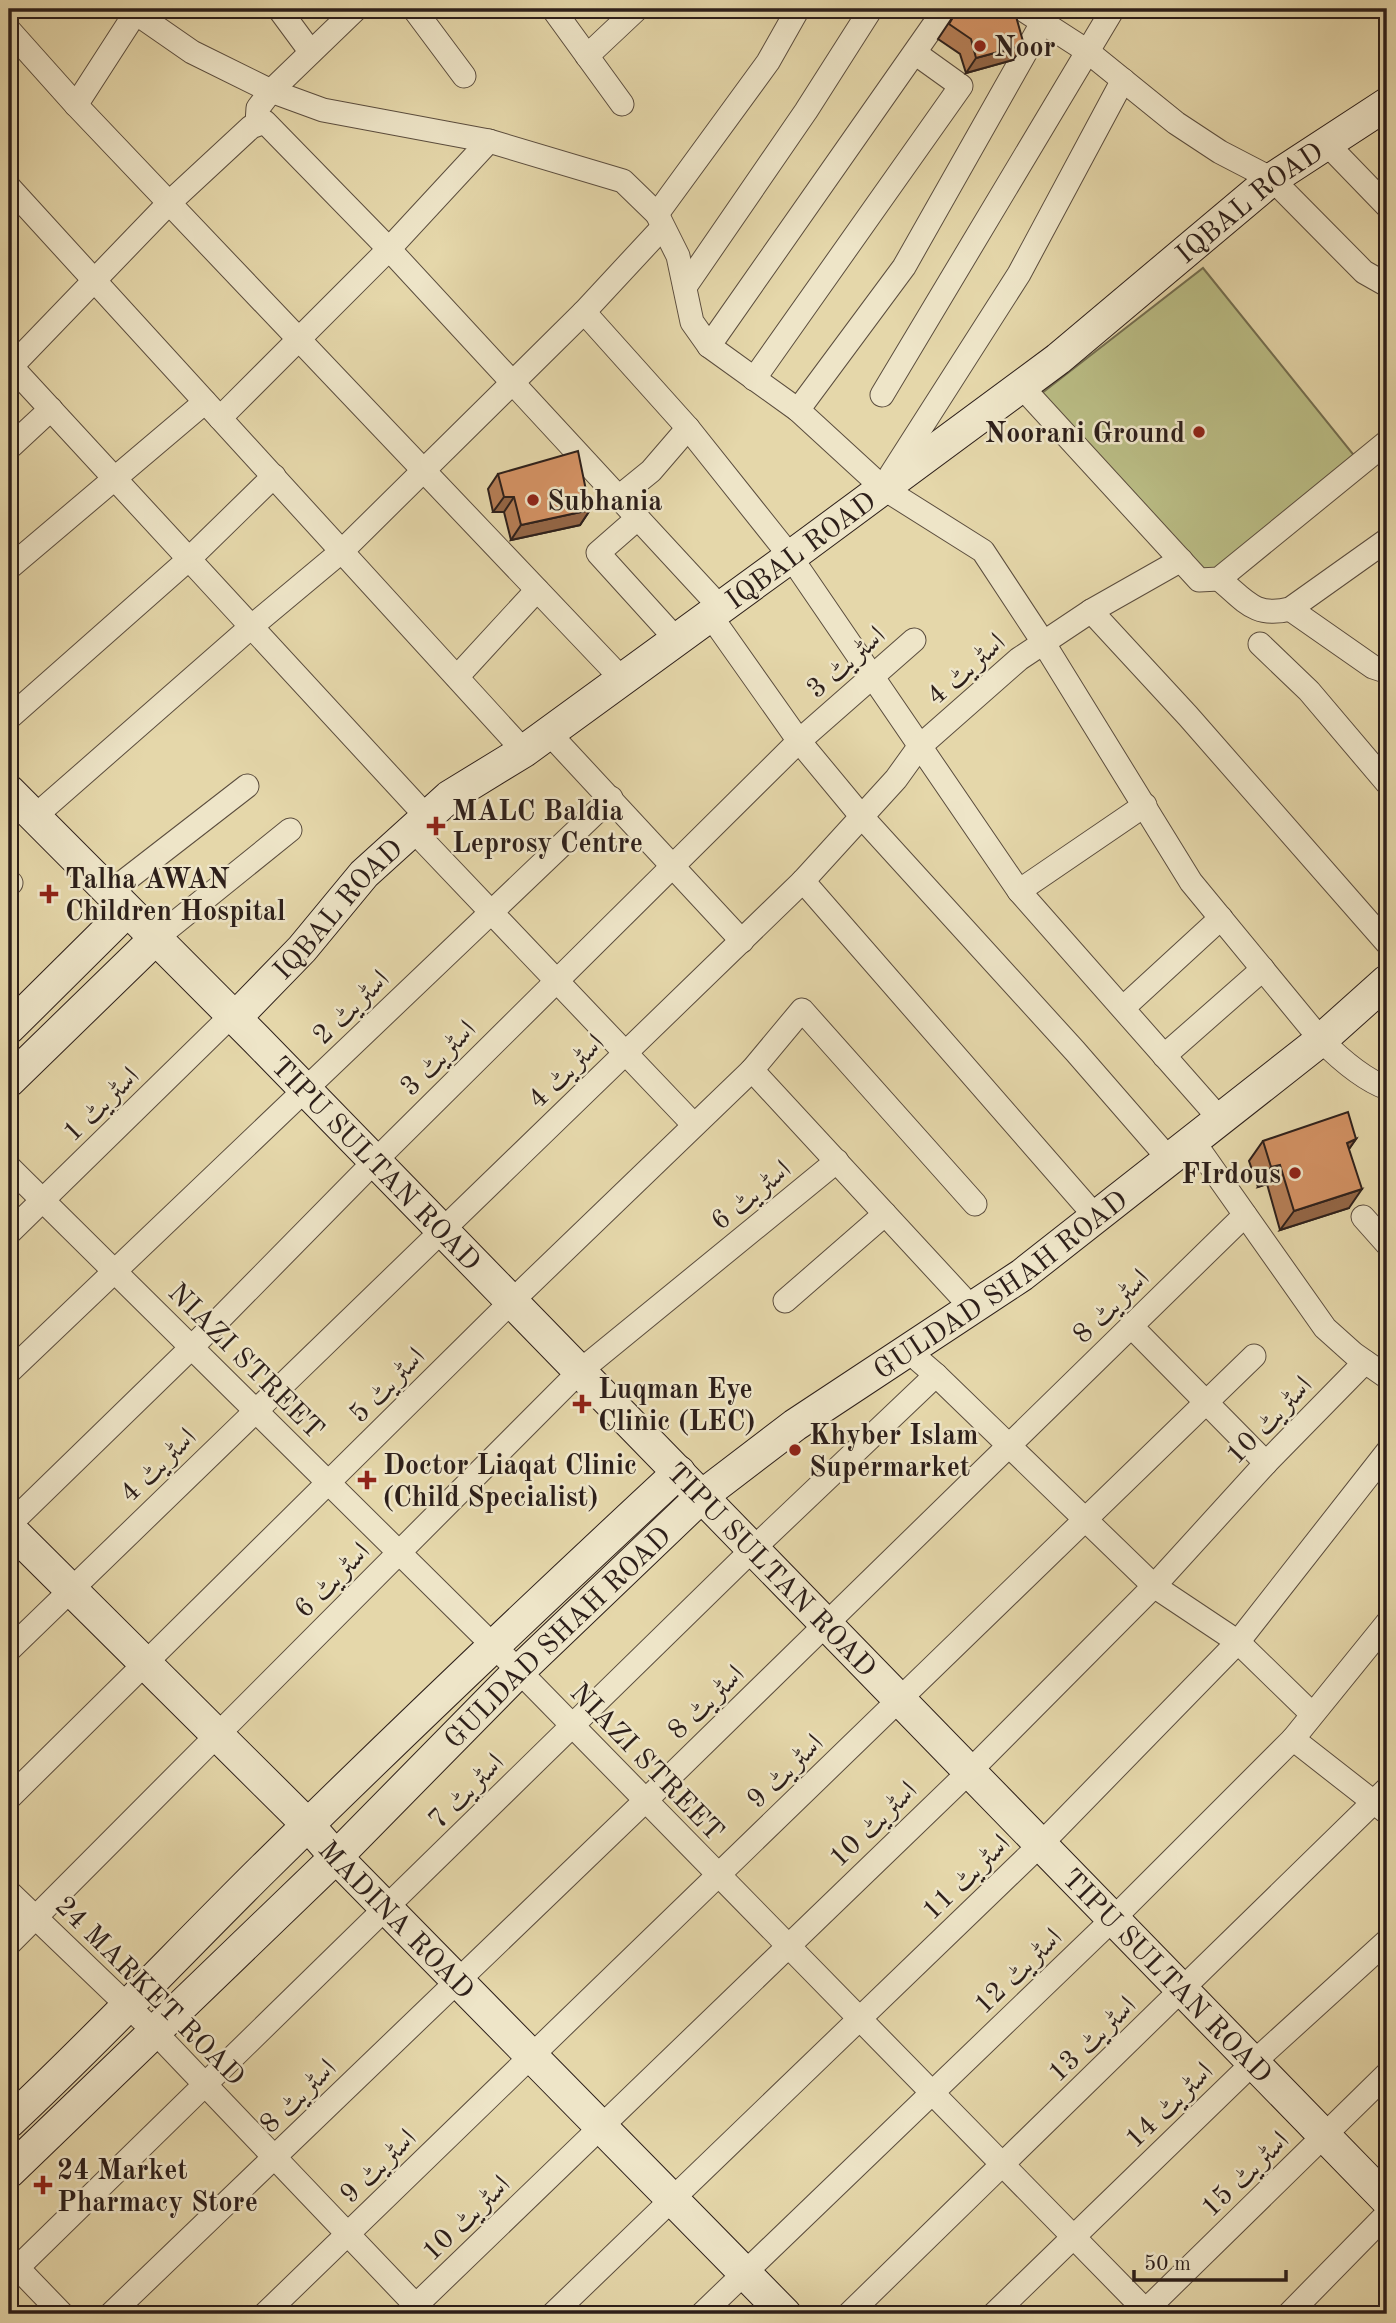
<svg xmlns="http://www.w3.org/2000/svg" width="1396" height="2323" font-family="'Old Standard TT',Amiri,serif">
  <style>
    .green { fill: #babd85; stroke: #746e50; stroke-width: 2 }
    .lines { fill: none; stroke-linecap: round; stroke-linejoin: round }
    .street-casing { stroke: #5b4d3e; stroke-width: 25 }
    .secondary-casing { stroke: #2d1f1a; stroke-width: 34 }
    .street { stroke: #eee5c8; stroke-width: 23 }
    .secondary { stroke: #eee5c8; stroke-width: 32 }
    .wall { fill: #b67e56; stroke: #2d1f1a; stroke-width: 2 }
    .shaded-wall { fill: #946646; stroke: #2d1f1a; stroke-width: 2 }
    .building { fill: #d49264; stroke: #2d1f1a; stroke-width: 2 }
    .poi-dot { fill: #8f2418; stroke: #eee5c8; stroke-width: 2.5 }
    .labels { text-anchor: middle; stroke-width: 5; stroke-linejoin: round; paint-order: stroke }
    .poi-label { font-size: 28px; font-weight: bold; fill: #2d1f1a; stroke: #eee5c8; text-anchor: start }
    .street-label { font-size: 28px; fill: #2d1f1a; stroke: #eee5c8 }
  </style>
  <rect width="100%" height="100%" fill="#e5d7aa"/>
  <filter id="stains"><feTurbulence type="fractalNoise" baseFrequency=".00286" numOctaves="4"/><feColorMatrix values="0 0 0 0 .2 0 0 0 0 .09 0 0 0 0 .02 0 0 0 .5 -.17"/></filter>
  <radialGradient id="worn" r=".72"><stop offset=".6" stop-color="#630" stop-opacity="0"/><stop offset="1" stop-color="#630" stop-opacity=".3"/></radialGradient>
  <!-- green -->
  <polygon class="green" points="1203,268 1361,464 1199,580 1033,400"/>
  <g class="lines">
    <!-- street casing -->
    <g class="street-casing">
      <g id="street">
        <path d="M130 9 192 52 271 91 323 110 489 141 623 181 657 214 678 256 692 322 709 346 798 410 883 488 983 551 1043 642 1191 882 1321 1040C1339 1058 1362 1079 1387 1088"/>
        <polyline points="279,9 310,51"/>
        <polyline points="414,9 464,76"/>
        <polyline points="553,9 622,104"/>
        <polyline points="1022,9 1087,51 1176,123 1220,152 1272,179 1364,272 1387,285"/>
        <polyline points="9,30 76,105 621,678"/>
        <polyline points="587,56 637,9"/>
        <polyline points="76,105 138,9"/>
        <polyline points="257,123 258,108 271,91 356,9"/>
        <polyline points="1327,144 1387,206"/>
        <polyline points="9,187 524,751"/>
        <polyline points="657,214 768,62 798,9"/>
        <polyline points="685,287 806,111 871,9"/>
        <polyline points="584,312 688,428 790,556 1019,891 1220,1119"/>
        <polyline points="709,346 945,9"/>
        <polyline points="9,364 427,817"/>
        <polyline points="9,369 169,203 251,127 265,122 389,249 720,607"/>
        <polyline points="754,379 961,86 915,53"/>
        <polyline points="1021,386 1199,580 1219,579 1387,442"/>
        <polyline points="882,395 1113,9"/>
        <polyline points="798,410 904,267 1050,9"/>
        <polyline points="220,418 389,249 489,141"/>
        <polyline points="9,448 51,409"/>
        <polyline points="890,476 1019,274 1123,80"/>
        <polyline points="619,497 651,471 688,428"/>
        <polyline points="638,518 598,553 676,639"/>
        <polyline points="9,568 205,402"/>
        <path d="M1219 579C1245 600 1254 618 1290 609L1387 540"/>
        <polyline points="1290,609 1373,667 1382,670 1387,668"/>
        <polyline points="1091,611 1188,716 1387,943"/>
        <polyline points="710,615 799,741 862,817 1075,1051 1169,1159"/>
        <polyline points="1260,644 1309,691 1387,783"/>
        <polyline points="457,677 537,590"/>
        <polyline points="9,718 189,559 274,476"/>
        <polyline points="548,732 742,941"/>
        <polyline points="34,817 251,627 342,551 584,312 662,228"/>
        <polyline points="413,830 694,1125"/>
        <polyline points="9,881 11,883 9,885"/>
        <polyline points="803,881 1096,1217"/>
        <polyline points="1019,891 1145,805"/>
        <polyline points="109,893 247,786"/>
        <polyline points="155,939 290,830"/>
        <polyline points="1123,1008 1221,918"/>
        <polyline points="1164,1056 1263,969"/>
        <polyline points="752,1070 971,1307"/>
        <polyline points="1193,1141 1325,1328 1354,1354 1387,1377"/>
        <polyline points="9,1167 519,1671 1149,2314"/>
        <polyline points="1363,1217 1387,1244"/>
        <polyline points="9,1233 232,1015"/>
        <polyline points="785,1301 885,1214"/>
        <polyline points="1131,1326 1266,1463"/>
        <polyline points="9,1372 611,798"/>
        <polyline points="936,1375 1154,1586 1238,1642 1312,1714"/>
        <polyline points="9,1525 192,1347 375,1161 799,741 914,640"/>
        <polyline points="9,1650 803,881 896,779 919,747 1019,659 1091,611 1181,560"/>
        <polyline points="1293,1739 1385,1811"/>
        <polyline points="9,1798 512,1301 752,1070 802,1010 975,1204"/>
        <polyline points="9,1892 155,2032 424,2314"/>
        <polyline points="9,1944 580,1371 837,1161"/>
        <polyline points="9,2259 62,2314"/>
        <polyline points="9,2276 753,1549 936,1375 907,1350"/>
        <polyline points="111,2314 645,1801 1245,1215"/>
        <polyline points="265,2314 1254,1356"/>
        <polyline points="407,2314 970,1771 1154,1586 1266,1463 1365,1362"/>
        <polyline points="553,2314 1041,1844 1238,1642 1387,1452"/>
        <polyline points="702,2314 1114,1918 1293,1739 1387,1623"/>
        <polyline points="849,2314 1387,1789"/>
        <polyline points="994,2314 1254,2062 1387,1941"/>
        <polyline points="1142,2314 1387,2074"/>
        <polyline points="1289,2314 1387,2214"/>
      </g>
    </g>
    <!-- secondary casing -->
    <g class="secondary-casing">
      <g id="secondary">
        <path id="s1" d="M9 791 256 1039 1387 2200"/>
        <path id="s2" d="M235 1018 302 949 364 874 449 797 524 751 782 563 1058 359 1272 179 1387 104"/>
        <polyline points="9,1028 127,911"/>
        <polyline points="9,1081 155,939"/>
        <path id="s3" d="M9 1528 308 1825 336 1857 785 2314"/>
        <path d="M9 2122C97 2040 179 1952 264 1868 400 1734 539 1602 679 1472"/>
        <path id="s4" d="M9 2172 336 1857 519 1671 702 1496 795 1425 1022 1275 1321 1040 1387 981"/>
      </g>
    </g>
    <!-- street -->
    <use href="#street" class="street"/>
    <!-- secondary -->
    <use href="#secondary" class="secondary"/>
  </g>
  <!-- wall -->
  <g class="wall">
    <polygon points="958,9 1013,60 966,73 960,54 938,39"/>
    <polygon points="498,474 590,510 580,525 511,540 504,512 493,512 488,489"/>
    <polygon points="1356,1139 1349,1149 1349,1208 1280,1230 1267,1184 1258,1187 1249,1161 1263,1141"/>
  </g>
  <!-- shaded-wall -->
  <g class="shaded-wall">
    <polygon points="1024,45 1013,60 966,73 976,58"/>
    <polygon points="504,497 514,497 504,512 493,512"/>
    <polygon points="590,510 580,525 511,540 521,525"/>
    <polygon points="1356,1139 1342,1159 1347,1143"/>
    <polygon points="1280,1165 1267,1184 1258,1187 1271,1167"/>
    <polygon points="1362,1189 1349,1208 1280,1230 1294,1211"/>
  </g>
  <!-- building -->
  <g class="building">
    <polygon points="958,9 1014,9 1024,45 976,58 971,39 949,24"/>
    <polygon points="578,451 590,510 521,525 514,497 504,497 498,474"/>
    <polygon points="1348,1112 1356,1139 1347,1143 1362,1189 1294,1211 1280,1165 1271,1167 1263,1141"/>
  </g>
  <!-- markers -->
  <g class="poi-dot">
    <circle cx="980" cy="46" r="7"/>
    <circle cx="1199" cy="432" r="7"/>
    <circle cx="533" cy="500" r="7"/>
    <path d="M432.5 815.5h7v7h7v7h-7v7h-7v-7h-7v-7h7z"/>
    <path d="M45.5 883.5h7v7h7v7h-7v7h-7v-7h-7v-7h7z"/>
    <circle cx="1295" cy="1173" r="7"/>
    <path d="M578.5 1393.5h7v7h7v7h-7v7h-7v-7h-7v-7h7z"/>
    <circle cx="795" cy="1450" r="7"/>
    <path d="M363.5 1469.5h7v7h7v7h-7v7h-7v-7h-7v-7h7z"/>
    <path d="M39.5 2174.5h7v7h7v7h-7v7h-7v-7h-7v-7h7z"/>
  </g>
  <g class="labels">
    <!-- poi labels -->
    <g class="poi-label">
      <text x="994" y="56">Noor</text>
      <text x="1185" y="442" text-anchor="end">Noorani Ground</text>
      <text x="547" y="510">Subhania</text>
      <text x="452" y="820">MALC Baldia<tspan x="452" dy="32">Leprosy Centre</tspan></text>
      <text x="65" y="888">Talha AWAN<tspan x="65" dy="32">Children Hospital</tspan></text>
      <text x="1281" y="1183" text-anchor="end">FIrdous</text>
      <text x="598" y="1398">Luqman Eye<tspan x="598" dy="32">Clinic (LEC)</tspan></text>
      <text x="809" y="1444">Khyber Islam<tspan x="809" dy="32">Supermarket</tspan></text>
      <text x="383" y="1474">Doctor Liaqat Clinic<tspan x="383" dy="32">(Child Specialist)</tspan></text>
      <text x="57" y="2179">24 Market<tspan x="57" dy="32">Pharmacy Store</tspan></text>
    </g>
    <!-- street labels -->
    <g class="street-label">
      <text dy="10" stroke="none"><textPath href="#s2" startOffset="1306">IQBAL ROAD</textPath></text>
      <text dy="10" stroke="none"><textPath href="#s2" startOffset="738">IQBAL ROAD</textPath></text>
      <text transform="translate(845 661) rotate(-41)" y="10">اسٹریٹ 3</text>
      <text transform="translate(965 668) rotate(-41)" y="10">اسٹریٹ 4</text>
      <text dy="10" stroke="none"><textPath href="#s2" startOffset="150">IQBAL ROAD</textPath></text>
      <text transform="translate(350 1006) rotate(-44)" y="10">اسٹریٹ 2</text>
      <text transform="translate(437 1057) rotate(-45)" y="10">اسٹریٹ 3</text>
      <text transform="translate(565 1070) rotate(-44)" y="10">اسٹریٹ 4</text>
      <text transform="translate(100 1103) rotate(-44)" y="10">اسٹریٹ 1</text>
      <text dy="10" stroke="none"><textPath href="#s1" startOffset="523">TIPU SULTAN ROAD</textPath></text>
      <text transform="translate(750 1194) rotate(-39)" y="10">اسٹریٹ 6</text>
      <text dy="10" stroke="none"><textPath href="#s4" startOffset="1334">GULDAD SHAH ROAD</textPath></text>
      <text transform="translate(1110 1305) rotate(-44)" y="10">اسٹریٹ 8</text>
      <text transform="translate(247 1360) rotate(45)" y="10">NIAZI STREET</text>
      <text transform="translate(386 1384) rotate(-45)" y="10">اسٹریٹ 5</text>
      <text transform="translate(1268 1419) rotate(-46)" y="10">اسٹریٹ 10</text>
      <text transform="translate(157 1464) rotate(-44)" y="10">اسٹریٹ 4</text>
      <text dy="10" stroke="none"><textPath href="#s1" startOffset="1090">TIPU SULTAN ROAD</textPath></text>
      <text transform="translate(331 1579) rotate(-45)" y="10">اسٹریٹ 6</text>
      <text dy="10" stroke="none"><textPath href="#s4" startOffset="766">GULDAD SHAH ROAD</textPath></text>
      <text transform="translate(705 1701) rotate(-44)" y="10">اسٹریٹ 8</text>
      <text transform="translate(648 1761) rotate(46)" y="10">NIAZI STREET</text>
      <text transform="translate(784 1770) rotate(-44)" y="10">اسٹریٹ 9</text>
      <text transform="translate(465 1790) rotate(-45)" y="10">اسٹریٹ 7</text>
      <text transform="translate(872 1823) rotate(-44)" y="10">اسٹریٹ 10</text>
      <text transform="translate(965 1876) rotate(-44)" y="10">اسٹریٹ 11</text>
      <text dy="10" stroke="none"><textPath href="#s3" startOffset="551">MADINA ROAD</textPath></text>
      <text transform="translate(1017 1970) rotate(-44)" y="10">اسٹریٹ 12</text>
      <text dy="10" stroke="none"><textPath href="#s1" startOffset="1657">TIPU SULTAN ROAD</textPath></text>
      <text transform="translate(151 1990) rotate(45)" y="10">24 MARKET ROAD</text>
      <text transform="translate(1091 2038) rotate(-44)" y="10">اسٹریٹ 13</text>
      <text transform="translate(297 2095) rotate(-44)" y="10">اسٹریٹ 8</text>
      <text transform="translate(1168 2104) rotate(-44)" y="10">اسٹریٹ 14</text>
      <text transform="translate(377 2165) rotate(-44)" y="10">اسٹریٹ 9</text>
      <text transform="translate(1244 2173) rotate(-44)" y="10">اسٹریٹ 15</text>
      <text transform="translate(465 2217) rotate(-44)" y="10">اسٹریٹ 10</text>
    </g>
  </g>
  <!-- margin -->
  <rect width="1396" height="2323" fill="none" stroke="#e5d7aa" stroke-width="35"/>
  <rect x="10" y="10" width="1375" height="2302" fill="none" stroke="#2d1f1a" stroke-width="3.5"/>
  <rect x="18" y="18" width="1361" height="2288" fill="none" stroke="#2d1f1a" stroke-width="2"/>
  <!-- scale -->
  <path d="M1134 2270v10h152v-10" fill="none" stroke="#2d1f1a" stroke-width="3.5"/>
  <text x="1144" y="2270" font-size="21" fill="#2d1f1a" stroke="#eee5c8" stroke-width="5" paint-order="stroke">50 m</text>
  <rect width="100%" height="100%" filter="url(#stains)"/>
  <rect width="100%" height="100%" fill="url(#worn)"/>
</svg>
